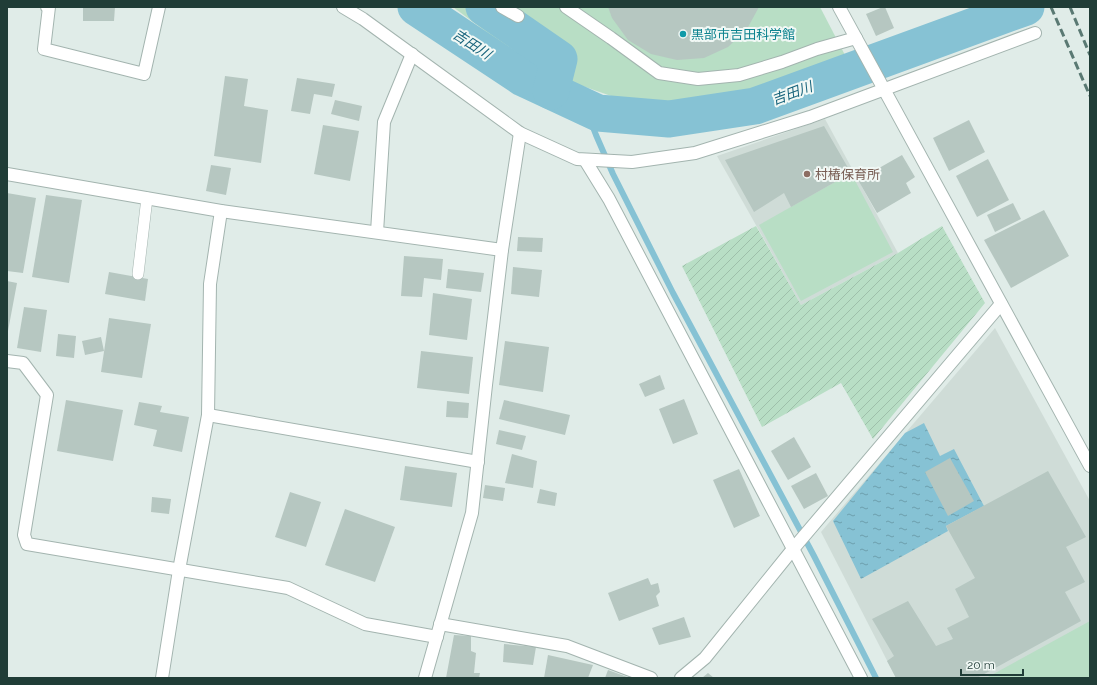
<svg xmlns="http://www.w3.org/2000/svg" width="1097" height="685" font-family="Raleway,'Noto Sans JP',sans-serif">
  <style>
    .built { fill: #cfdcd7 }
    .green { fill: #b8dec5 }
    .garden { fill: url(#garden-furrows) }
    .water { fill: url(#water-ripples) }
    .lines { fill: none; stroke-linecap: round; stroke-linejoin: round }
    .stream { stroke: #86c2d4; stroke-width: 6 }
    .river { stroke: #86c2d4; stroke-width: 37 }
    .building { fill: #b6c7c1 }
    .service-casing { stroke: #a3b4af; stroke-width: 12 }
    .minor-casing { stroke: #a3b4af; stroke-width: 14 }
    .tertiary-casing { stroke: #a3b4af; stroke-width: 14 }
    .service { stroke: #fff; stroke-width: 11 }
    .minor { stroke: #fff; stroke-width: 12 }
    .tertiary { stroke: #fff; stroke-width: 12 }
    .rail { stroke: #5a7973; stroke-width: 3; stroke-dasharray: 8 4; stroke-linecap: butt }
    .culture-dot { fill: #0f9aa8; stroke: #f1f8f5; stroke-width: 1.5 }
    .education-dot { fill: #8d6e63; stroke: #f1f8f5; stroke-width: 1.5 }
    .labels { text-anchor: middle; stroke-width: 4; stroke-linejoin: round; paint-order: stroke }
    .culture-label { font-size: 13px; fill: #0d838f; stroke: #f1f8f5; text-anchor: start }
    .education-label { font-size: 13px; fill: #785e54; stroke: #f1f8f5; text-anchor: start }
    .water-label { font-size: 14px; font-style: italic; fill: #18647c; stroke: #f1f8f5 }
  </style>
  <defs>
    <pattern id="garden-furrows" width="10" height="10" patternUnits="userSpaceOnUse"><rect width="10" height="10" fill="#b8dec5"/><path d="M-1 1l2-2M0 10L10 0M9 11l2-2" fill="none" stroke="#9ebfaa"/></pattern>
    <pattern id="water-ripples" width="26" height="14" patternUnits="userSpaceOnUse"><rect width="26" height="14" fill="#86c2d4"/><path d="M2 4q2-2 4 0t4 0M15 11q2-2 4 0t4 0" fill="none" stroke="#6d9fad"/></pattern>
  </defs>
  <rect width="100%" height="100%" fill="#e0ece8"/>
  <!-- built -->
  <g class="built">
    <polygon points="825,119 898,253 801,305 717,156"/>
    <polygon points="995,328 1090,501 1090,678 896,678 821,532"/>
  </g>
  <!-- green -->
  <g class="green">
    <polygon points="453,7 820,7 846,57 807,74 743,94 668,108 614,97 537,70"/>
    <polygon points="851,173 893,252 801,301 759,225"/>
    <polygon points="1090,621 1090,678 986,678"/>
  </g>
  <!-- garden -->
  <polygon class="garden" points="756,226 801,305 898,253 942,226 985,303 873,439 841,383 762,427 682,266"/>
  <!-- water -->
  <polygon class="water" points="924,423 940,456 954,449 984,506 946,526 948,531 861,579 833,521 905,433"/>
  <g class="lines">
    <!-- stream -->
    <polyline class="stream" points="585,107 596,135 613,174 673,293 814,556 876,678"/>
    <!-- river -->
    <g class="river">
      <polyline points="416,7 523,78 598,113 669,119 755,106 1026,7"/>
      <polyline points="484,7 559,59 551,91"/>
    </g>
  </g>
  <!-- building -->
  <g class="building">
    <polygon points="83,7 115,7 114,21 83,21"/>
    <polygon points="608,7 759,7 747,29 728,47 704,58 677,60 651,54 628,40 612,18"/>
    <polygon points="883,7 885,7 894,28 876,36 866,14"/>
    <polygon points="225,76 248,79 244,106 268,110 261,163 214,156"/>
    <polygon points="297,78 335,84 332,97 314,94 310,114 291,111"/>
    <polygon points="335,100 362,106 359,121 331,114"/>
    <polygon points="969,120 985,152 949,171 933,138"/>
    <polygon points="323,125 359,131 350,181 314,174"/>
    <polygon points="824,126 851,173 791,207 784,193 754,212 725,160"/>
    <polygon points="902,155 915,177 906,183 911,193 877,213 858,180"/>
    <polygon points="988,159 1009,200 977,217 956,176"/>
    <polygon points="211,165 231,168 226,195 206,191"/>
    <polygon points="7,193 36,198 23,273 7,271"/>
    <polygon points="46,195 82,200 69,283 32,277"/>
    <polygon points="1013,203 1021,219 995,232 987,215"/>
    <polygon points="1044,210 1069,256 1011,288 984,240"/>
    <polygon points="518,237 543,238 542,252 517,251"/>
    <polygon points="404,256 443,259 441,280 424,278 422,297 401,296"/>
    <polygon points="513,267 542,270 539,297 511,294"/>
    <polygon points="448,269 484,273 481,292 446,288"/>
    <polygon points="109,272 148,279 145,301 105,294"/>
    <polygon points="7,281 17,283 8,331 7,331"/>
    <polygon points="433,293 472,299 467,340 429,335"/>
    <polygon points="24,307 47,310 41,352 17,348"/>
    <polygon points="109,318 151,324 142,378 101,372"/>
    <polygon points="58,334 76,336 74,358 56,356"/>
    <polygon points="101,337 104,351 85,355 82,341"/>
    <polygon points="505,341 549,347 543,392 499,385"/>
    <polygon points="421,351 473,357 469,394 417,388"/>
    <polygon points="660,375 665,389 645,397 639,384"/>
    <polygon points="684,399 698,434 673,444 659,409"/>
    <polygon points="66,400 123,410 113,461 57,451"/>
    <polygon points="504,400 570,415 565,435 499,419"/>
    <polygon points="447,401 469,403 468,418 446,417"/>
    <polygon points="139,402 162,406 160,412 189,417 182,452 153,446 157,430 134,425"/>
    <polygon points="499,430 526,436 522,450 496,444"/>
    <polygon points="794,437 811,467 788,480 771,451"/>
    <polygon points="512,454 537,461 533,488 505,483"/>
    <polygon points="950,458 974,501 948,516 925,472"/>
    <polygon points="405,466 457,473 452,507 400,500"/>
    <polygon points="739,469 760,516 734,528 713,480"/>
    <polygon points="1048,471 1086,537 1066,547 1085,582 1065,592 1081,621 977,678 896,678 887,661 894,656 872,619 908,601 936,646 953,639 947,628 969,617 955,589 975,578 946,526"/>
    <polygon points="816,473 828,496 804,509 791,486"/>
    <polygon points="485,485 505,488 503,501 483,498"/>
    <polygon points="540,489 557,493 555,506 537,503"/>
    <polygon points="290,492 321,502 306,547 275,537"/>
    <polygon points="152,497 171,499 169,514 151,512"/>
    <polygon points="345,509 395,527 375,582 325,565"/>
    <polygon points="648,578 651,585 658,583 660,592 656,596 659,606 619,621 608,593"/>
    <polygon points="684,617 691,637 659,645 652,628"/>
    <polygon points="454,635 471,636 471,651 476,653 474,673 480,673 479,678 446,678"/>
    <polygon points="504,644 536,647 533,665 503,662"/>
    <polygon points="548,655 593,665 588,678 544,678"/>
    <polygon points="608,670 630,678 605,678"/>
    <polygon points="708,673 714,678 702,678"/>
  </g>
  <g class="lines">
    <!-- service casing -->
    <g class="service-casing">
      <polyline id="service" points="138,274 147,198"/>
    </g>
    <!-- minor casing -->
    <g class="minor-casing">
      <g id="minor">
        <polyline points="47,7 49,7 44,49 144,74 159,7"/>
        <polyline points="343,7 363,19 520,133 577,159 632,162 695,153 810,117 1035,33"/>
        <polyline points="502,7 518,16"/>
        <polyline points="566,7 611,38 659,73 698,79 739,75 782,62 817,49 856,38"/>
        <polyline points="585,160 609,199 861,678"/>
        <polyline points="7,174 221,211 502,250"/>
        <polyline points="377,232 384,122 412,54"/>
        <polyline points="7,361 23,363 47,395 24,535 27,544 288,588 365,624 437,637"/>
        <polyline points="208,415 478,462"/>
        <polyline points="440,624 567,646 651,678"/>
        <polyline points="162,678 179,570 208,415 210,284 221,211"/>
        <polyline points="425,678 472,513 486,385 502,250 520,133"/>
        <polyline points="681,678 705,658 793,549 1001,304"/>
      </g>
    </g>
    <!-- tertiary casing -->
    <g class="tertiary-casing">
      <polyline id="tertiary" points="839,7 1090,466"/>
    </g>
    <!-- service -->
    <use href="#service" class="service"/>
    <!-- minor -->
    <use href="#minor" class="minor"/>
    <!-- tertiary -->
    <use href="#tertiary" class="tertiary"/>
    <!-- rail -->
    <g class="rail">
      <polyline points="1051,7 1090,96"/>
      <polyline points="1070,7 1090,55"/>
    </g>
  </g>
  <!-- markers -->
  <circle class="culture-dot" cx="683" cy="34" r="4"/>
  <circle class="education-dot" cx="807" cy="174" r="4"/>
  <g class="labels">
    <!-- culture labels -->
    <g class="culture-label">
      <text x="691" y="39">黒部市吉田科学館</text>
    </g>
    <!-- education labels -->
    <g class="education-label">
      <text x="815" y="179">村椿保育所</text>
    </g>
    <!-- water labels -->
    <g class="water-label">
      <text transform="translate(472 44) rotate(33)" y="5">吉田川</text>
      <text transform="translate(792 93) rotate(-20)" y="5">吉田川</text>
    </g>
  </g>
  <!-- border -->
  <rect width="1097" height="685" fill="none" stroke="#203d37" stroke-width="16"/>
  <!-- scale -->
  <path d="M961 669v6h62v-6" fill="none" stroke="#203d37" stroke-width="2"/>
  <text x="967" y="669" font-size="12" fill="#203d37" stroke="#f1f8f5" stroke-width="3" paint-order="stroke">20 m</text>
</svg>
